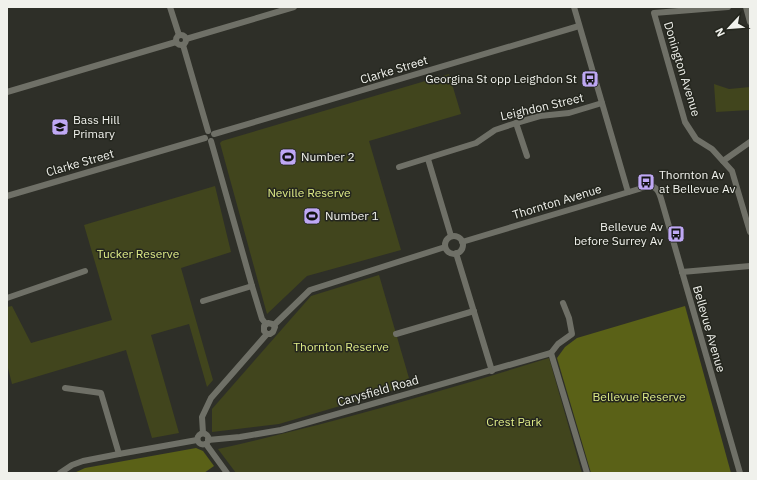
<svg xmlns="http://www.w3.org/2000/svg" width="757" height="480" font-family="'IBM Plex Sans',sans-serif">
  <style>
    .green { fill: #41451d }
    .forest { fill: #5a6117 }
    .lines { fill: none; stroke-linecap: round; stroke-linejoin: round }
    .minor { stroke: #6f7067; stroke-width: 6 }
    .labels { text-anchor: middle; stroke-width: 3; stroke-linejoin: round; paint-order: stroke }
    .street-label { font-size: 12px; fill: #f0f1ec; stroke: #24261e }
    .poi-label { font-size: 12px; fill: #f0f1ec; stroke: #24261e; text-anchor: start }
    .park-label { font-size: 12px; fill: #deeb87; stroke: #24261e }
  </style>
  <rect width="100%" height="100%" fill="#2e2f28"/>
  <!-- green -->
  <g class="green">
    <polygon points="449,74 461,114 369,141 401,250 307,276 267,314 220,143 222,141"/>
    <polygon points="714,84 729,89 750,87 750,110 716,112"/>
    <polygon points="215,186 231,252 181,268 213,380 207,387 189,324 151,335 179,433 152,438 126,350 12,384 7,364 7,307 12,306 31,343 112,320 84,225"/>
    <polygon points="379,275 411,385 279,424 212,432 212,409 311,296"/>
    <path d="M549 358 582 473H236L218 449C330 424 439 392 549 358Z"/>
  </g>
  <!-- forest -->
  <g class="forest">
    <polygon points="685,306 731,473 591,473 557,358 565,347 577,338"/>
    <polygon points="196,448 203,451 214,466 204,473 74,473 85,468"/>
  </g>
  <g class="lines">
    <!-- minor -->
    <g class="minor">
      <polyline points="170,7 179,35"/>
      <polyline points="574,7 628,192"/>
      <polyline points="728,7 654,13 685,122 696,139 712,149 732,171 750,232"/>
      <polyline points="746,7 750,22"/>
      <circle cx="181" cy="40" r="5"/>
      <polyline points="186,39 294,7"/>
      <polyline points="183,45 208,131"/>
      <polyline points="7,92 176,42"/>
      <polyline points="516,123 527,156"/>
      <polyline points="214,134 579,26"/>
      <polyline points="211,141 252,286 262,319 266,324"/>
      <polyline points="428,159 451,236"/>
      <polyline points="723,161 750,142"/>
      <polyline points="399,167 476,143 495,130 516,123 540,116 569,113 602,103"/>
      <polyline points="7,196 205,138"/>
      <circle cx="454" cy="245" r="9"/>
      <path d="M462 242 649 186C658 186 660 195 662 202L740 473"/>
      <polyline points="456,253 492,371"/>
      <polyline points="682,272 750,266"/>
      <polyline points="7,298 85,271"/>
      <polyline points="203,301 252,286"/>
      <polyline points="274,325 310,290 445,247"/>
      <polyline points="396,334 474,311"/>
      <polyline points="551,353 587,473"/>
      <polyline points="551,353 558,344 572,334 569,318 563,303"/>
      <polyline points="65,388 101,393 119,454"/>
      <polyline points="203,433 202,417 211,398 267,334 270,334 273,332 275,327 272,324 268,323 264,326 264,331 267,334"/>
      <circle cx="203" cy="439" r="5.5"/>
      <polyline points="208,440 240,437 281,430 551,353"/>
      <polyline points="206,444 227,473"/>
      <polyline points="60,473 72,465 83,461 119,454 197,440"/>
    </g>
  </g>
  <!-- icons -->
  <defs>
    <g id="bus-square" transform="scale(0.9)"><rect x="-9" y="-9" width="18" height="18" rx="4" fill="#bfa8f4" stroke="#24261e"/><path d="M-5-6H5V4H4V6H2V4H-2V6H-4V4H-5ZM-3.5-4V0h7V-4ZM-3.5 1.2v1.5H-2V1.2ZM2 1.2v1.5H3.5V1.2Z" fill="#111"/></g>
    <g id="school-square" transform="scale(0.9)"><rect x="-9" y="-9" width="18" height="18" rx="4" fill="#bfa8f4" stroke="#24261e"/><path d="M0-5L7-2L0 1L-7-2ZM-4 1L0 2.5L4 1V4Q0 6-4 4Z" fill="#111"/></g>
    <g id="stadium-square" transform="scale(0.9)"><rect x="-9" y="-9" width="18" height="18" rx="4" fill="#bfa8f4" stroke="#24261e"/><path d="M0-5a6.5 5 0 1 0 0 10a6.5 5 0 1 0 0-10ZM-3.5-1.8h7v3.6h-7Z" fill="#111"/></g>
  </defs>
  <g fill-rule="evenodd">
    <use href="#bus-square" x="590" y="79"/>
    <use href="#school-square" x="60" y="127"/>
    <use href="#stadium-square" x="288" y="157"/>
    <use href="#bus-square" x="646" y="182"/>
    <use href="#stadium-square" x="312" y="216"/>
    <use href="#bus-square" x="676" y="234"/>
  </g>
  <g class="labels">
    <!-- street labels -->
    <g class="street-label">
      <text transform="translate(682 69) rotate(73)" y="4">Donington Avenue</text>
      <text transform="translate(394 70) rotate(-17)" y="4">Clarke Street</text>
      <text transform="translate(542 107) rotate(-13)" y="4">Leighdon Street</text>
      <text transform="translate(80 163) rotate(-16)" y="4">Clarke Street</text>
      <text transform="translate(557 202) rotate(-17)" y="4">Thornton Avenue</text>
      <text transform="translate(709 329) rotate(74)" y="4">Bellevue Avenue</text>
      <text transform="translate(378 391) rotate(-16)" y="4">Carysfield Road</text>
    </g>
    <!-- poi labels -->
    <g class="poi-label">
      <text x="577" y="83" text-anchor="end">Georgina St opp Leighdon St</text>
      <text x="73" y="124">Bass Hill<tspan x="73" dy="14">Primary</tspan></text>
      <text x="301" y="161">Number 2</text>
      <text x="659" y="179">Thornton Av<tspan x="659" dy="14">at Bellevue Av</tspan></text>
      <text x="325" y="220">Number 1</text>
      <text x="663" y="231" text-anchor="end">Bellevue Av<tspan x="663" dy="14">before Surrey Av</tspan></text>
    </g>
    <!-- park labels -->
    <g class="park-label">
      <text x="309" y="197">Neville Reserve</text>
      <text x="138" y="258">Tucker Reserve</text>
      <text x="341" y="351">Thornton Reserve</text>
      <text x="639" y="401">Bellevue Reserve</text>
      <text x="514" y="426">Crest Park</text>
    </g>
  </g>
  <!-- border -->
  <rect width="757" height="480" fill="none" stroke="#f0f1ec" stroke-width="16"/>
  <!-- north arrow -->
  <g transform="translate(729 28) rotate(244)" stroke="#24261e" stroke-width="3" paint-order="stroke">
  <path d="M0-3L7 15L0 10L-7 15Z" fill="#f0f1ec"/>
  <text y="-6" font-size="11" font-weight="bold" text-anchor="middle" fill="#f0f1ec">N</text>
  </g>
</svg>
